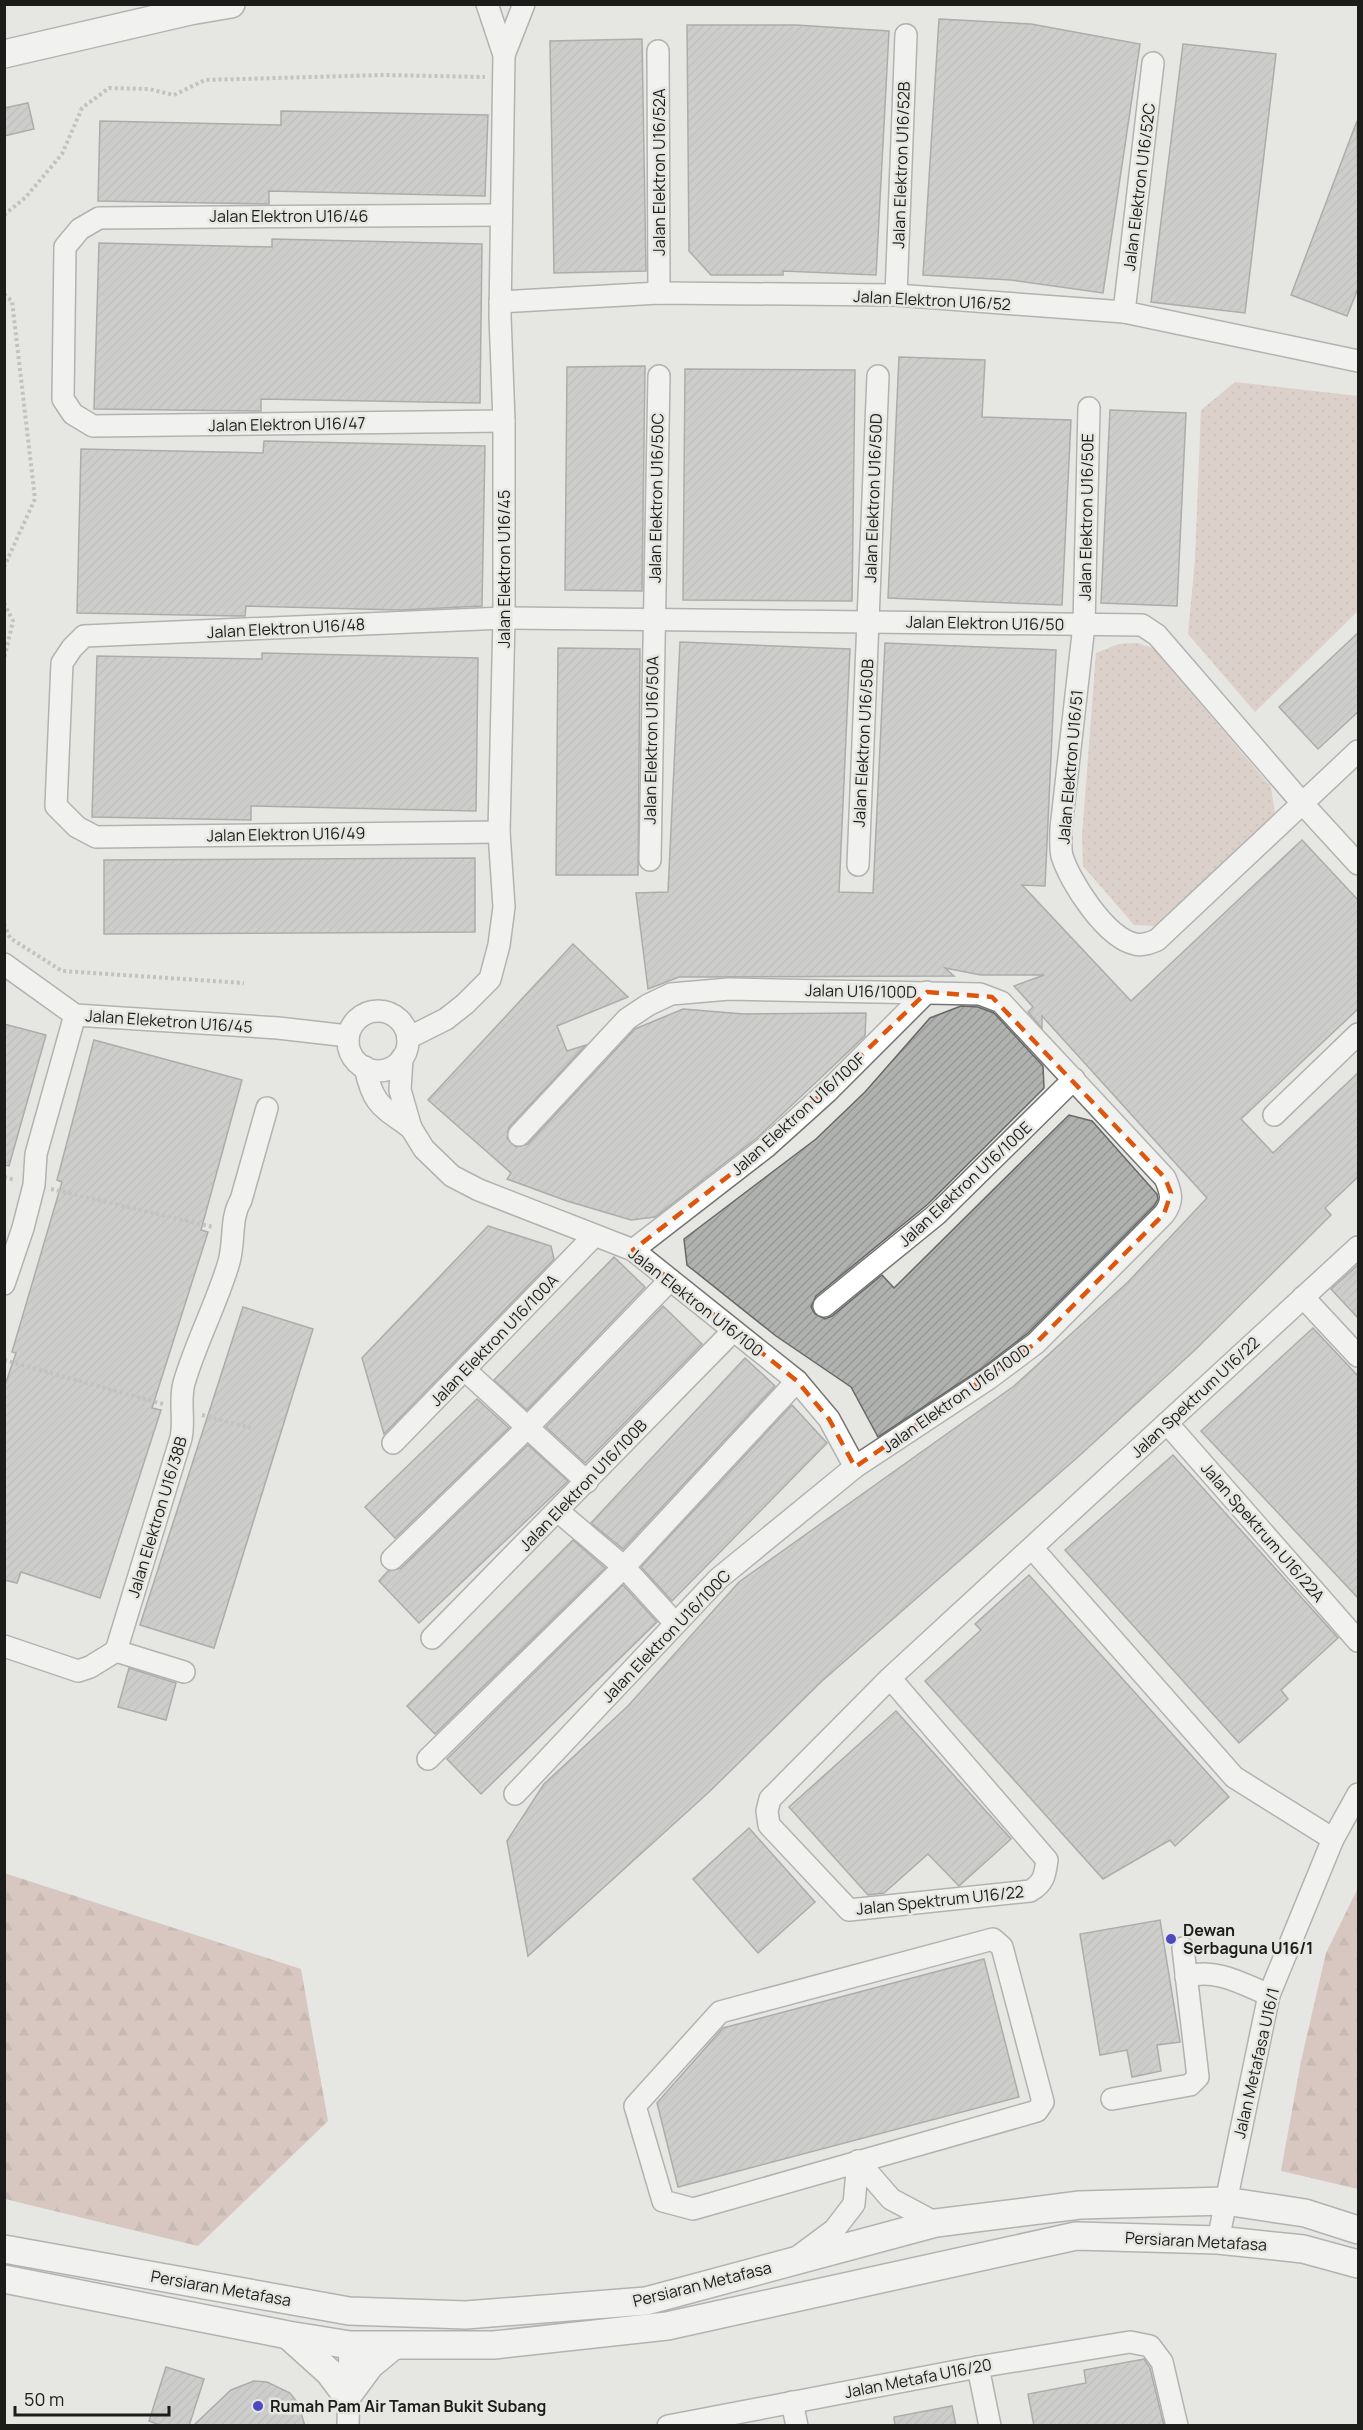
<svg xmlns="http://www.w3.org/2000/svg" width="1363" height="2430" font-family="Manrope,sans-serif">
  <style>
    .grass { fill: url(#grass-dots) }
    .forest { fill: url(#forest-firs) }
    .building { fill: url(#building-hatch); stroke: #666866; stroke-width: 1.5 }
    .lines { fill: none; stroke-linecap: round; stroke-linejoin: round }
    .minor-casing { stroke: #747572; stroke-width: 24 }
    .major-casing { stroke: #747572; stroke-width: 30 }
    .path { stroke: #989895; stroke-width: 4; stroke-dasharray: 3 3; stroke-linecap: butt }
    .minor { stroke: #fff; stroke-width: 21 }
    .major { stroke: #fff; stroke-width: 27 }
    .marked { fill: none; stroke: #de560d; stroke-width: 4.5; stroke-dasharray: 12 8; stroke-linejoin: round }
    .poi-dot { fill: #4d49c0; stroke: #e6e6e3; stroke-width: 2 }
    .labels { text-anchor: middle; stroke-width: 5; stroke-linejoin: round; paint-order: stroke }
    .street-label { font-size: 16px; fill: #1c1c1b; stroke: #e6e6e3 }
    .poi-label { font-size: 16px; font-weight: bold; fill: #1c1c1b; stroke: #e6e6e3; text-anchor: start }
  </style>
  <defs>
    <pattern id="grass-dots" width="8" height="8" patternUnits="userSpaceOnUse" patternTransform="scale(1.5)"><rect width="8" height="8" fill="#d0b5aa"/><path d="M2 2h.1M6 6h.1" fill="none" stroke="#b29b92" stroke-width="1.8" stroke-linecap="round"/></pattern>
    <pattern id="forest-firs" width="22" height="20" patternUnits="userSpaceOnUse" patternTransform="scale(1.5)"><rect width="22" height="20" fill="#c8a394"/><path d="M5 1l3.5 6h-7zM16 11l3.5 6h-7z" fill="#a28478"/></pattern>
    <pattern id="building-hatch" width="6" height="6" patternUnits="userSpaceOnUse" patternTransform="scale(1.5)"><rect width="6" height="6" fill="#b0b2b0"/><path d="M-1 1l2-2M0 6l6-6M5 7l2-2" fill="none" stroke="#979897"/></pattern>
  </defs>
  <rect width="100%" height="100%" fill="#e6e6e3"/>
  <!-- grass -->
  <g class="grass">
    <polygon points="1235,382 1358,396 1358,611 1255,712 1188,634 1195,559 1201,410"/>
    <polygon points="1137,643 1153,648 1271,787 1275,814 1157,926 1134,925 1083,866 1082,836 1096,653 1119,644"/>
  </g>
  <!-- forest -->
  <g class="forest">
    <polygon points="4,1873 301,1969 328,2121 198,2246 5,2199"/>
    <polygon points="1358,1888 1358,2189 1281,2171 1301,2061 1326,1953"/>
  </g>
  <!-- building -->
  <g class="building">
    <polygon points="939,19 1031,24 1140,44 1103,293 1011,280 923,275"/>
    <polygon points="687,25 796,25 889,31 876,275 783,271 783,275 711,275 689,251"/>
    <polygon points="642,39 646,271 554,273 550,41"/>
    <polygon points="1183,44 1276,54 1245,313 1151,302"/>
    <polygon points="28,103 34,129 4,136 4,108"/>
    <polygon points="281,111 488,115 485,196 269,191 269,204 98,201 100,121 281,125"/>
    <polygon points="1357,121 1359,286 1347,316 1291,295"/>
    <polygon points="272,239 482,244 480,403 261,399 261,411 94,409 99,243 272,247"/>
    <polygon points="899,357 985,360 982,417 1071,420 1062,605 888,598"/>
    <polygon points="645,366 642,591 565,590 567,367"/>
    <polygon points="685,369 855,370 852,601 683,600"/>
    <polygon points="1110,410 1186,413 1177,606 1101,603"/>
    <polygon points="264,441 485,446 482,606 400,610 246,606 245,616 242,616 77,613 81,449 263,453"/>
    <polygon points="1359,632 1359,711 1318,749 1279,707"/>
    <polygon points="680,642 850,649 839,892 873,893 885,643 1056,650 1045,886 1022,885 1131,1001 1302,840 1359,901 1359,1008 1241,1119 1273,1153 1359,1072 1359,1176 1325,1208 1331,1215 1196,1349 1079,1456 822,1681 709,1792 528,1956 507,1841 544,1784 628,1706 739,1582 1014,1386 1128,1282 1207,1198 1042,1016 1042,1028 1028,1012 1033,1007 1014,986 1044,975 981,975 945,968 954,976 679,977 648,989 636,893 668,892"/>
    <polygon points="558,648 640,649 638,875 556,875"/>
    <polygon points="262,653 478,658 476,811 251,806 251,820 92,817 97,656 262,659"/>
    <polygon points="475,858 475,932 104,934 104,860"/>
    <polygon points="573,944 628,997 557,1026 567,1051 586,1045 509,1127 507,1138 516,1147 528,1144 635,1029 683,1009 744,1014 866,1013 865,1036 758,1137 655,1217 631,1220 567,1201 507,1179 511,1173 428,1100"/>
    <polygon points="961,1006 978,1007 994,1013 1043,1066 1044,1088 928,1204 816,1296 811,1307 815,1314 825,1319 832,1316 882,1275 894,1288 1069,1115 1092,1121 1157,1194 1158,1199 1154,1206 1028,1333 981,1369 878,1437 851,1387 776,1336 687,1265 684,1239 816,1139 865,1092 930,1018"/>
    <polygon points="4,1024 46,1035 9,1166 4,1165"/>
    <polygon points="94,1040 242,1080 201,1230 208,1232 152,1408 161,1410 100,1598 21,1572 17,1583 4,1580 4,1388 16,1353 12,1352 62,1182 57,1180"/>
    <polygon points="488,1226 551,1246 554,1259 384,1434 362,1358"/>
    <polygon points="614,1257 645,1287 527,1410 494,1380"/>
    <polygon points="1359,1264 1359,1319 1331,1289"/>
    <polygon points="663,1306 702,1344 585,1463 546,1427"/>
    <polygon points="243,1307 313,1329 214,1648 140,1625"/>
    <polygon points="1313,1328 1359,1377 1359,1599 1201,1431"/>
    <polygon points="745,1358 775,1386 623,1549 591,1523"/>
    <polygon points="477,1399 509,1428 395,1538 365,1507"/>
    <polygon points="792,1405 827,1443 672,1601 641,1567"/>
    <polygon points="528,1445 568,1481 419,1623 379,1581 388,1571 401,1568"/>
    <polygon points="1173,1455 1338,1638 1281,1690 1288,1699 1239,1743 1065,1550"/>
    <polygon points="573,1540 605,1568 435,1734 407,1706"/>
    <polygon points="1029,1575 1229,1797 1175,1846 1170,1840 1103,1879 925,1681 981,1630 975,1624"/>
    <polygon points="623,1585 657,1622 481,1794 447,1759"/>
    <polygon points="129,1668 176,1683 166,1720 118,1707"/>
    <polygon points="896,1711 1011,1839 959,1886 928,1854 884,1893 868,1895 789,1807"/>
    <polygon points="749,1828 815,1902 758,1953 693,1879"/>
    <polygon points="1160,1920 1180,2042 1157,2045 1161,2071 1132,2077 1127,2050 1100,2055 1080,1934"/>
    <polygon points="984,1959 1019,2097 678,2187 657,2103 723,2028"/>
    <polygon points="1144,2359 1150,2368 1164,2426 1034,2426 1028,2394 1086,2383 1084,2370"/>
    <polygon points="166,2367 204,2379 189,2426 162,2426 149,2421"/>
    <polygon points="254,2381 267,2382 290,2393 298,2403 305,2426 193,2426 231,2390"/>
    <polygon points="952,2406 956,2426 895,2426 894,2417"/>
  </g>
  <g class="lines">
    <!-- minor casing -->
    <g class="minor-casing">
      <g id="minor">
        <polyline points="658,51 659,293"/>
        <polyline points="504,55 524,4"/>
        <polyline points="501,215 99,218 80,229 65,247 63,399 73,414 93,426 504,421"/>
        <polyline points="896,295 906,35"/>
        <polyline points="500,302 659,293 896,295 1124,312 1358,361"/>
        <polyline points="1124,312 1153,63"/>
        <path d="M1089 408 1084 625 1061 828C1061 837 1060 848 1062 856 1070 882 1106 938 1135 944 1143 946 1150 943 1157 940L1358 751"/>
        <polyline points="499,832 96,837 77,827 56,806 62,663 72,648 84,636 504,618 1142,625 1157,635 1303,804 1358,864"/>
        <polyline points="650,860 659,376"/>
        <polyline points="858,865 878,376"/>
        <polyline points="4,964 75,1015 278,1028 348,1036"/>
        <circle cx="378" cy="1041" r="30"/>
        <polyline points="408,1038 446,1019 465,1004 490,979 499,945 504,907 499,832 504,618 504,421 500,316 504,55 487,4"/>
        <polyline points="402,1058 400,1090 411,1128 424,1149 452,1176 479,1190 633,1250 797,1381 829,1419 855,1467"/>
        <path d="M365 1067C373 1105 381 1106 411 1128"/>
        <polyline points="1274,1115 1358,1034"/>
        <polyline points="633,1250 766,1147 827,1092 927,992"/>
        <polyline points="4,1284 23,1228 34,1185 36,1154 75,1015"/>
        <polyline points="1303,1297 1358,1356"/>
        <polyline points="824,1306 937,1214 1074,1079"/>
        <polyline points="465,1370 587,1482"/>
        <polyline points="1167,1423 1358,1641"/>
        <polyline points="393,1443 594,1236"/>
        <polyline points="559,1512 624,1567 675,1623"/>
        <polyline points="1032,1548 1234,1777 1333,1839"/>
        <polyline points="392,1559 527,1428 670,1280"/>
        <polyline points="432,1638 733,1331"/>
        <polyline points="4,1646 78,1671 90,1667 116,1651"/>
        <path d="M116 1651 181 1438C185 1420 179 1401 184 1383 196 1342 217 1303 229 1262 235 1240 230 1218 241 1200L267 1108"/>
        <polyline points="116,1651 184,1672"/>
        <path d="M890 1678 1047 1860C1045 1875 1044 1883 1030 1891L849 1910 769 1825 767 1811 770 1799 890 1678 1358 1247"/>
        <polyline points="428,1759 624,1567 797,1381"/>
        <path d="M515 1794 718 1579 855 1467 988 1379 1036 1343 1164 1214C1174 1201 1171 1192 1165 1178L1001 1002 980 994 729 989 671 994 648 1005 627 1019 519 1135"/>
        <polygon points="993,1939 1002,1947 1043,2102 1037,2111 693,2209 663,2201 635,2106 720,2012"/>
        <path d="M1186 1977C1214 1967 1243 1984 1269 1995"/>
        <polyline points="1112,2099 1190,2085 1198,2077 1183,1948"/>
        <polyline points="858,2161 891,2199 936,2223"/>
        <polyline points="1218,2240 1269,1995 1333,1839 1358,1794"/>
        <polyline points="799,2256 834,2230 854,2204 858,2161"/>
        <polyline points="978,2367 990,2426"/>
        <polyline points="792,2402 797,2426"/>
        <polyline points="348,2426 350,2345"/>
        <polyline points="668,2426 978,2367 1130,2342 1150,2346 1162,2362 1177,2426"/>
      </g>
    </g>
    <!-- major casing -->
    <g class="major-casing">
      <g id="major">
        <polyline points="4,54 190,11 231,4"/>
        <polyline points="4,2249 349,2311 466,2315 646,2301 936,2223 1080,2205 1225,2201 1305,2213 1358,2230"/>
        <polyline points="4,2279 288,2335 350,2345 494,2345 667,2326 1076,2236 1218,2240 1303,2249 1358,2264"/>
        <polyline points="289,2336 329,2372 347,2396 370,2365 393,2346"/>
      </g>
    </g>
    <!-- path -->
    <g class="path">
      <polyline points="4,215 26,197 62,154 82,108 109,88 149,89 174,95 205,80 384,75 485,77"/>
      <polyline points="4,294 12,301 35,499 4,567"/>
      <polyline points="4,603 13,621 4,659"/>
      <polyline points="4,924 10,938 62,971 244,983"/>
      <polyline points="4,1177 15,1180"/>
      <polyline points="51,1189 213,1227"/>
      <polyline points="4,1360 163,1404"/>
      <polyline points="202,1415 251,1428"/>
    </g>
    <!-- minor -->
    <use href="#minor" class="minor"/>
    <!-- major -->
    <use href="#major" class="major"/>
  </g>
  <!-- marked area -->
  <path d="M0 0H1363V2430H0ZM927 992 992 997 1165 1178 1171 1193 1164 1214 1036 1343 855 1467 829 1419 797 1381 633 1250 766 1147Z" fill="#e6e6e3" fill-opacity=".55" fill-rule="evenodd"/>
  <path class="marked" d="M927 992 992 997 1165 1178 1171 1193 1164 1214 1036 1343 855 1467 829 1419 797 1381 633 1250 766 1147Z"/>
  <!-- markers -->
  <g class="poi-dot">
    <circle cx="1171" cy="1939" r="6"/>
    <circle cx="258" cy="2406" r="6"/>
  </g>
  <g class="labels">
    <!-- street labels -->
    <g class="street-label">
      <text transform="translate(901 165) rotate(-88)" y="6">Jalan Elektron U16/52B</text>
      <text transform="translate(659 172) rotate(-90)" y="6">Jalan Elektron U16/52A</text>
      <text transform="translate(1139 187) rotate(-83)" y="6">Jalan Elektron U16/52C</text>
      <text x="289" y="222">Jalan Elektron U16/46</text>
      <text transform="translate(932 300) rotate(3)" y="6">Jalan Elektron U16/52</text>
      <text transform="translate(287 424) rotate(-1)" y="6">Jalan Elektron U16/47</text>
      <text transform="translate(656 498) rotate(-89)" y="6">Jalan Elektron U16/50C</text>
      <text transform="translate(873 498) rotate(-88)" y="6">Jalan Elektron U16/50D</text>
      <text transform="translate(1086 517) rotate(-89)" y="6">Jalan Elektron U16/50E</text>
      <text transform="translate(504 569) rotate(-90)" y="6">Jalan Elektron U16/45</text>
      <text transform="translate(985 623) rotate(1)" y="6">Jalan Elektron U16/50</text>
      <text transform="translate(286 628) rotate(-3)" y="6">Jalan Elektron U16/48</text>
      <text transform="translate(651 740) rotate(-89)" y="6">Jalan Elektron U16/50A</text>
      <text transform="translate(863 743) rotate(-87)" y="6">Jalan Elektron U16/50B</text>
      <text transform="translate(1070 767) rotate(-85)" y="6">Jalan Elektron U16/51</text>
      <text transform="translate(286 834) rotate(-1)" y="6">Jalan Elektron U16/49</text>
      <text transform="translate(861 991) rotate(1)" y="6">Jalan U16/100D</text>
      <text transform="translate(169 1021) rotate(4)" y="6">Jalan Eleketron U16/45</text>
      <text transform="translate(798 1114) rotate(-42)" y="6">Jalan Elektron U16/100F</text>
      <text transform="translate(965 1184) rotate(-43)" y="6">Jalan Elektron U16/100E</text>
      <text transform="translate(696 1302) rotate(38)" y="6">Jalan Elektron U16/100</text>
      <text transform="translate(494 1340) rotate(-46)" y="6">Jalan Elektron U16/100A</text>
      <text transform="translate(1195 1397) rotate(-43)" y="6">Jalan Spektrum U16/22</text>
      <text transform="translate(956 1398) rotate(-35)" y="6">Jalan Elektron U16/100D</text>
      <text transform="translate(583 1485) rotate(-46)" y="6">Jalan Elektron U16/100B</text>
      <text transform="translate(157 1517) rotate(-73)" y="6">Jalan Elektron U16/38B</text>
      <text transform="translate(1263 1532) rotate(49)" y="6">Jalan Spektrum U16/22A</text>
      <text transform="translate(666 1636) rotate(-46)" y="6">Jalan Elektron U16/100C</text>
      <text transform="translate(940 1900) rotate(-6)" y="6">Jalan Spektrum U16/22</text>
      <text transform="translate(1256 2063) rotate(-77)" y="6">Jalan Metafasa U16/1</text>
      <text transform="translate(1196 2241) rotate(3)" y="6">Persiaran Metafasa</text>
      <text transform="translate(702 2284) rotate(-14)" y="6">Persiaran Metafasa</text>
      <text transform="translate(221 2288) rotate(10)" y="6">Persiaran Metafasa</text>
      <text transform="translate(918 2378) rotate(-11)" y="6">Jalan Metafa U16/20</text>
    </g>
    <!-- poi labels -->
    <g class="poi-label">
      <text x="1183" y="1936">Dewan<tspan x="1183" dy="18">Serbaguna U16/1</tspan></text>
      <text x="270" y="2412">Rumah Pam Air Taman Bukit Subang</text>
    </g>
  </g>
  <!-- border -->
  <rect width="1363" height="2430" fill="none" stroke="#1c1c1b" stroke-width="12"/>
  <!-- scale -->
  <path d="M15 2406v9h154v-9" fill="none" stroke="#1c1c1b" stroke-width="3"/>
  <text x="24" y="2406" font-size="18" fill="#1c1c1b" stroke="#e6e6e3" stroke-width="4.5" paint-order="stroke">50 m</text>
</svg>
